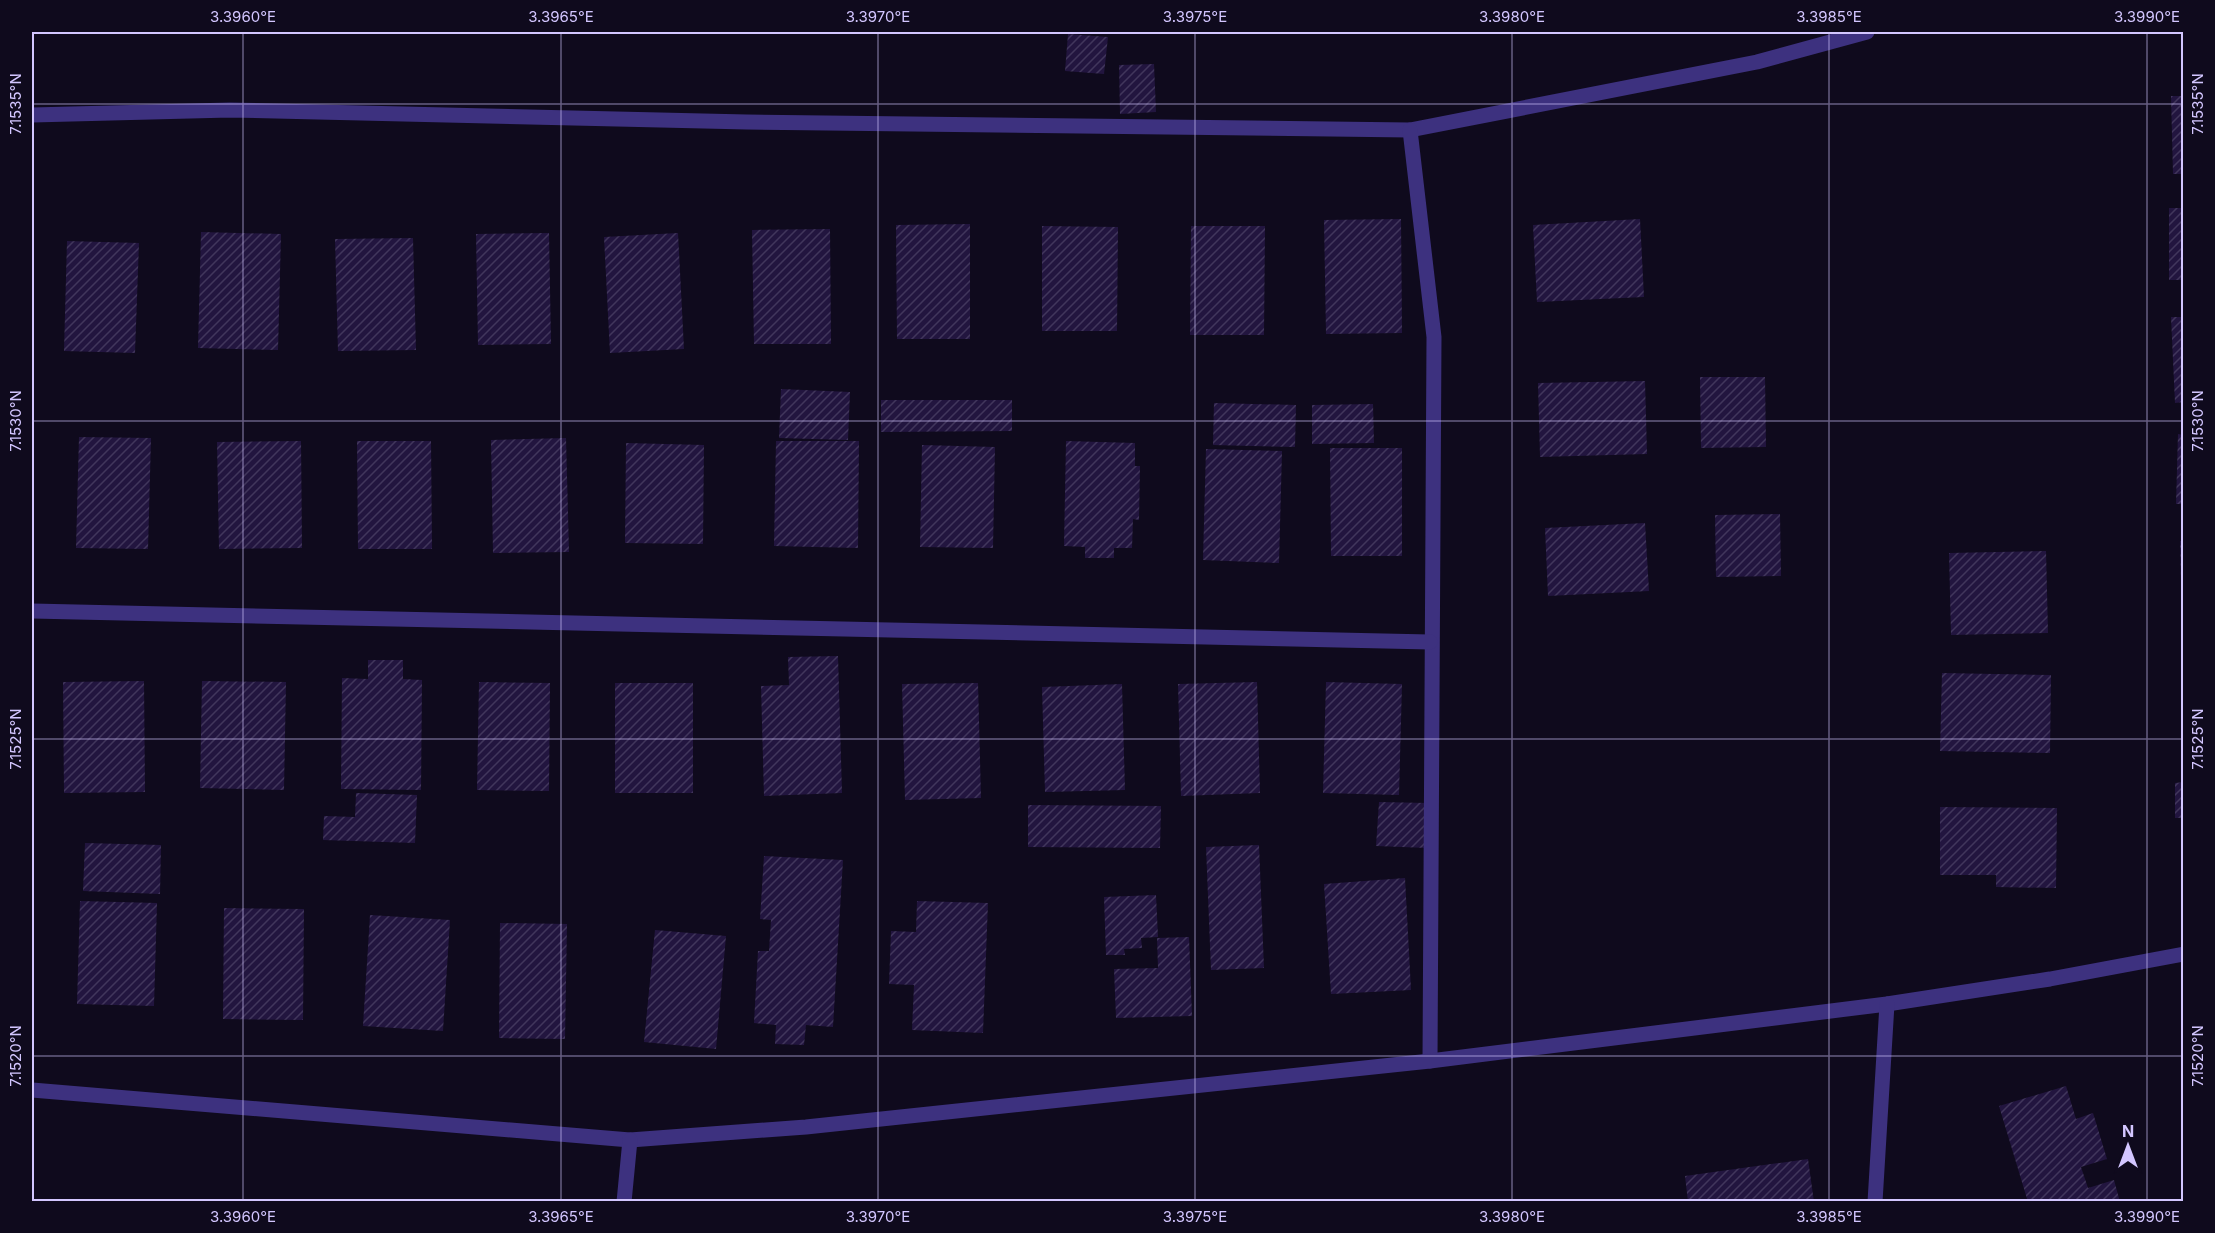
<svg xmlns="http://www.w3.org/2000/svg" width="2215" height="1233" font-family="Inter,sans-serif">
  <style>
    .building { fill: url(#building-hatch) }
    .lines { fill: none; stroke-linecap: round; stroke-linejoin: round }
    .minor { stroke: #3d317f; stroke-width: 15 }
    .ticks { fill: none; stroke: #d3c6ff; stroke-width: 1.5; stroke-opacity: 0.45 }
    .neatline { fill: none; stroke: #d3c6ff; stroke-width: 2 }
    .ticks-label { font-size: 15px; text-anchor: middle; fill: #d3c6ff }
  </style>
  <defs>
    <pattern id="building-hatch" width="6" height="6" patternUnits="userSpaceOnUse" patternTransform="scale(1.5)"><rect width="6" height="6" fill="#22153f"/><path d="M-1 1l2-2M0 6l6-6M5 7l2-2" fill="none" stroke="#41365c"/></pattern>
  </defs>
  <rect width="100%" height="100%" fill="#0f0a1d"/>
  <!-- building -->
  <g class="building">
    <polygon points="1068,34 1108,37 1104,74 1065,71"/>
    <polygon points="1154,64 1156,112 1120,114 1119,65"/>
    <polygon points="2171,96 2184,96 2184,174 2173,174"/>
    <rect x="2169" y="208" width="15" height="72"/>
    <polygon points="1401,219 1402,333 1326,334 1324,220"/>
    <polygon points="1640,219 1644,297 1537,302 1533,225"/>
    <polygon points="970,224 970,339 897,339 896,225"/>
    <polygon points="1042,226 1118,227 1117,331 1042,331"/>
    <polygon points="1191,226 1265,226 1264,335 1190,335"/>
    <polygon points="830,229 831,344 754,344 752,230"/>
    <polygon points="201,232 281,234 278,350 198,348"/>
    <polygon points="549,233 551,344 478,345 476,234"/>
    <polygon points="678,233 684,349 610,353 604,237"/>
    <polygon points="413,238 416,350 338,351 335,239"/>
    <polygon points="67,241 139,243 135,353 64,351"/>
    <polygon points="2171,317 2184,317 2184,402 2175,403"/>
    <polygon points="1700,377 1765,377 1766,447 1701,448"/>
    <polygon points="1645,381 1647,454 1540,457 1538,383"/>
    <polygon points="781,389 850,392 848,440 779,438"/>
    <polygon points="881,400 1012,400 1012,431 881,432"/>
    <polygon points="1214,403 1296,405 1295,447 1213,445"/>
    <polygon points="1373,404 1374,443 1312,444 1312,405"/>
    <polygon points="2178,434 2184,435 2184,504 2176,504"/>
    <polygon points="79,437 151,438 148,549 76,548"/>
    <polygon points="566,438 569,552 493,553 491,440"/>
    <polygon points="301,441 302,548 219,549 217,442"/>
    <polygon points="357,441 431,441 432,549 358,549"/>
    <polygon points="776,441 859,441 858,548 774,546"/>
    <polygon points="1066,441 1135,443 1135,466 1140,466 1139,520 1133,519 1132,548 1114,548 1114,558 1085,558 1085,547 1064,546"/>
    <polygon points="626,443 704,445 703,544 625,543"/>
    <polygon points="922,445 995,447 993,548 920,547"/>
    <polygon points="1330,448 1402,448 1402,556 1331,556"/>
    <polygon points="1206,449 1282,451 1279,563 1203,560"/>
    <polygon points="1780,514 1781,576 1716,577 1715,515"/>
    <polygon points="1645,523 1649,591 1548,596 1545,528"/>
    <polygon points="2184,540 2184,621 2182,621 2180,541"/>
    <polygon points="2046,551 2048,633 1951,635 1949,553"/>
    <polygon points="838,656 842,793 764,796 761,686 789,685 788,657"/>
    <polygon points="368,660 403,660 403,679 422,680 421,790 341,789 342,678 368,679"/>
    <polygon points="1942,673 2051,675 2050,753 1940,751"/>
    <polygon points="144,681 145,792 64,793 63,682"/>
    <polygon points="202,681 286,682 284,790 200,788"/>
    <polygon points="479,682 550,683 549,791 477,790"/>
    <polygon points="1257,682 1260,793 1181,796 1178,684"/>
    <polygon points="1326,682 1402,684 1399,795 1323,793"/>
    <rect x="615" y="683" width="78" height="110"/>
    <polygon points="978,683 981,798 905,800 902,684"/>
    <polygon points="1122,684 1125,790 1045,792 1042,687"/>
    <polygon points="2184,782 2184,818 2175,818 2175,783"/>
    <polygon points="356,793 417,795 415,843 323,840 324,816 355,817"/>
    <polygon points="1379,802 1428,803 1427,848 1376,846"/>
    <polygon points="1028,805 1161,806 1160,848 1028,847"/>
    <polygon points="1940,807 2057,808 2056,888 1996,887 1996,875 1940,875"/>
    <polygon points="85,843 161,845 160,894 83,891"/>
    <polygon points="1259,845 1264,968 1211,970 1206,847"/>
    <polygon points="764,856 843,860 833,1027 806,1025 804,1045 775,1044 776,1025 754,1023 758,951 769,951 771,920 760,919"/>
    <polygon points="1405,878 1411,990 1331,994 1324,884"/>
    <polygon points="1156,895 1158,937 1141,938 1142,948 1124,949 1125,955 1106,955 1104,897"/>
    <polygon points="80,901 157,903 154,1006 77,1004"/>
    <polygon points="917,901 988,903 983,1033 912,1030 914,985 889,984 891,931 916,932"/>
    <polygon points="224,908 304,909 303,1020 223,1019"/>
    <polygon points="370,915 450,920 443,1031 363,1026"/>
    <polygon points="500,923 567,924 565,1039 499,1038"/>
    <polygon points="655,930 726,936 716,1049 644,1042"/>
    <polygon points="1189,937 1192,1016 1116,1018 1114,969 1158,968 1157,938"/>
    <polygon points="2066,1086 2076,1119 2093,1113 2107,1159 2081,1167 2088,1188 2114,1180 2120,1202 2028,1202 1999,1106"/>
    <polygon points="1808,1159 1814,1202 1688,1202 1685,1176"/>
  </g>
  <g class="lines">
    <!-- minor -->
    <g class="minor">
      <polyline points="32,115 230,110 747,122 1410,130 1757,62 1867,32"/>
      <polyline points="1410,130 1434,337 1430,1061"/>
      <polyline points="32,611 1430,642"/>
      <polyline points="32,1090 630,1140 806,1127 1430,1061 1887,1004 2050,979 2184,954"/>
      <polyline points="624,1202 630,1140"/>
      <polyline points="1875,1202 1887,1004"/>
    </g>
  </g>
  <!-- ticks -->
  <path class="ticks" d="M243 32V1202M561 32V1202M878 32V1202M1195 32V1202M1512 32V1202M1829 32V1202M2147 32V1202M32 104H2184M32 421H2184M32 739H2184M32 1056H2184"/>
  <!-- border -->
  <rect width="2215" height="1233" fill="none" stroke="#0f0a1d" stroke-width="66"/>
  <!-- north arrow -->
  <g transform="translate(2128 1146)" stroke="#0f0a1d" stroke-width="4.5" paint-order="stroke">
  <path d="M0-4.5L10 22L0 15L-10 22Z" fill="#d3c6ff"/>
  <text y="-9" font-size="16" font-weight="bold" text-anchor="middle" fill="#d3c6ff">N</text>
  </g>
  <rect x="33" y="33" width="2149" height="1167" class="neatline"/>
  <g class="ticks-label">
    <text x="243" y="22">3.3960°E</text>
    <text x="561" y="22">3.3965°E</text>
    <text x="878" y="22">3.3970°E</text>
    <text x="1195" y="22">3.3975°E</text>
    <text x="1512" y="22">3.3980°E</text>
    <text x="1829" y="22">3.3985°E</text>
    <text x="2147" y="22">3.3990°E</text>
    <text transform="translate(16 104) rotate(-90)" y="5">7.1535°N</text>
    <text transform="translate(2198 104) rotate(-90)" y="5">7.1535°N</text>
    <text transform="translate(16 421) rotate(-90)" y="5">7.1530°N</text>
    <text transform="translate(2198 421) rotate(-90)" y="5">7.1530°N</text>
    <text transform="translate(16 739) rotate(-90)" y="5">7.1525°N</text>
    <text transform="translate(2198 739) rotate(-90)" y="5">7.1525°N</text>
    <text transform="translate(16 1056) rotate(-90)" y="5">7.1520°N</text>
    <text transform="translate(2198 1056) rotate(-90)" y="5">7.1520°N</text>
    <text x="243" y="1222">3.3960°E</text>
    <text x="561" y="1222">3.3965°E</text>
    <text x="878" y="1222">3.3970°E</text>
    <text x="1195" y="1222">3.3975°E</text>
    <text x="1512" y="1222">3.3980°E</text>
    <text x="1829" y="1222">3.3985°E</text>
    <text x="2147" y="1222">3.3990°E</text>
  </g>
</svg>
